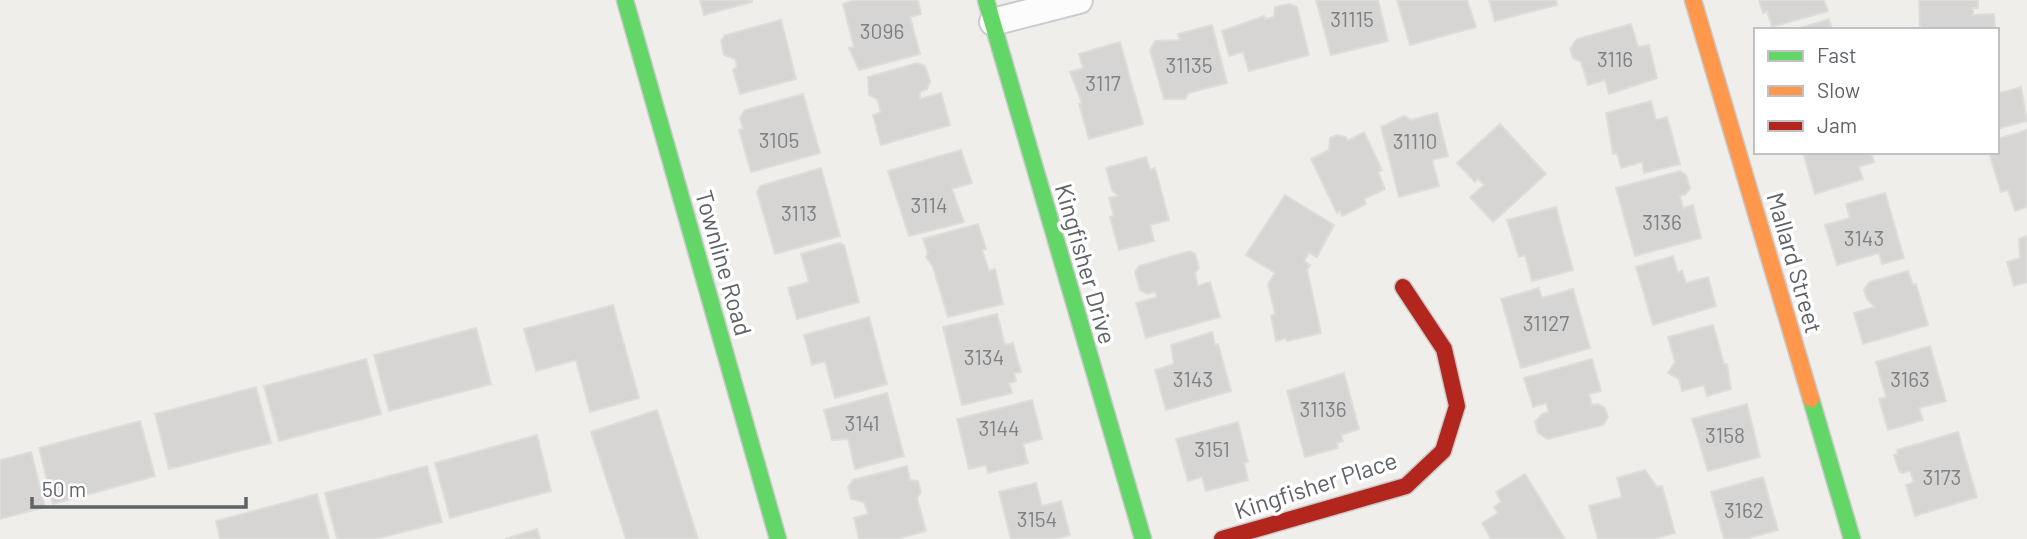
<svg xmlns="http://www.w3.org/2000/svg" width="2027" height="539" font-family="Barlow,sans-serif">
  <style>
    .building { fill: #d6d5d3; stroke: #deddd9; stroke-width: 2 }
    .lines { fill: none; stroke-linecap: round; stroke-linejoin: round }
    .street-casing { stroke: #cbcccc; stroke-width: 30 }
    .fast-casing { stroke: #cacacb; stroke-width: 19 }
    .slow-casing { stroke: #cacacb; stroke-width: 19 }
    .jam-casing { stroke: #cacacb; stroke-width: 19 }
    .street { stroke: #fdfcfc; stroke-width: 26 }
    .fast { stroke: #63d668; stroke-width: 16 }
    .slow { stroke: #ff974d; stroke-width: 16 }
    .jam { stroke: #b3261e; stroke-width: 16 }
    .labels { text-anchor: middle; stroke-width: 7; stroke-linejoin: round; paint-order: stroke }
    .number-label { font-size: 21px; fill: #7e8184 }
    .street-label { font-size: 24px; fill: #5f6368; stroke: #fff }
  </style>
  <rect width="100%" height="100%" fill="#efeeea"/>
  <!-- building -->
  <g class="building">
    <polygon points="700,0 752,0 752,2 704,15"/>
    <polygon points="855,0 918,0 921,14 910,17 920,54 859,70 849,48 854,47 843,4"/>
    <polygon points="1316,0 1378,0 1388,41 1331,55"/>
    <polygon points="1397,0 1467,0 1476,27 1410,45"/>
    <polygon points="1489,0 1556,0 1557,5 1495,21"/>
    <polygon points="1759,0 1824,0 1828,11 1772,27 1767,11 1763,13"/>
    <polygon points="1919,0 1978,0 1978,8 1973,8 1973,15 1994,14 1995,30 1920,30"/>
    <polygon points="1289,4 1297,7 1309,55 1249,71 1243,52 1229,56 1222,31 1264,16 1265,19 1274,17 1275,7"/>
    <polygon points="1829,19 1832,30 1794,30"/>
    <polygon points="781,20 796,79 740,94 733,70 737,67 735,59 724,55 721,41 725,35"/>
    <polygon points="1631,24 1638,47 1649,45 1657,78 1609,94 1605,80 1588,85 1581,62 1573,58 1570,49 1577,39"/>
    <polygon points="1212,25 1227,83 1188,93 1185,99 1164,99 1150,50 1155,41 1180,40 1178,34"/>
    <polygon points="1120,42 1143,124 1089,139 1079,104 1082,103 1070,72 1083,68 1079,54"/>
    <polygon points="917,63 925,66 930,81 927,89 920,92 920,99 941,93 950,125 881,145 873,115 881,112 877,99 869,95 868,77"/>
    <polygon points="1997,85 2000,93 2021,87 2027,121 1997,129"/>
    <polygon points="803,94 820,153 751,172 739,130 743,129 740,118 745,110"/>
    <polygon points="1651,101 1656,120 1667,117 1680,164 1644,173 1642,162 1621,168 1617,153 1613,154 1606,113"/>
    <polygon points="1437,113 1448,156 1432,160 1439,186 1399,197 1381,127 1404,116 1411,120"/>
    <polygon points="1500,124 1546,174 1493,222 1470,197 1484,185 1478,178 1475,182 1457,163"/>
    <polygon points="2027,130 2027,207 2015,211 2008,190 2001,192 1989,152 1997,152 1997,139"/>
    <polygon points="1364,132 1382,170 1378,172 1385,189 1364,199 1366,204 1342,216 1340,211 1337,213 1311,159 1329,150 1330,138 1337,135 1346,137 1347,141"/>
    <polygon points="961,150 972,183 952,189 964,222 909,236 888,171"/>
    <polygon points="1803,152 1871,152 1874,162 1859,167 1863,179 1815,194"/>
    <polygon points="1146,157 1150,170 1155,168 1169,220 1150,225 1154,241 1119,250 1110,217 1114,216 1109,198 1118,196 1112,190 1106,168"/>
    <polygon points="821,168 840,236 775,254 757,192 760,186"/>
    <polygon points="1680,171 1686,175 1690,188 1686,194 1680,196 1683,208 1693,205 1701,238 1635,256 1616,188"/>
    <polygon points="1885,193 1904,258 1882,264 1879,253 1837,265 1825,225 1850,218 1846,204"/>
    <polygon points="1285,195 1334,225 1317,257 1309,253 1304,261 1310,265 1307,270 1321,333 1287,341 1286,338 1276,341 1271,316 1275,314 1268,284 1275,273 1246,255"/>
    <polygon points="1556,207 1573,270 1532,281 1525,255 1519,257 1507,220"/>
    <polygon points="978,224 986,249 982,250 989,271 995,269 1003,304 948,317 933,267 926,257 928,253 923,239"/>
    <polygon points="2027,236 2027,282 2014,286 2007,262 2020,258 2019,239"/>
    <polygon points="839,243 844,245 859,302 797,319 788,288 809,282 801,254"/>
    <polygon points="1190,251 1195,254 1199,268 1195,273 1198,286 1210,282 1220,317 1146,338 1136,303 1157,297 1155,292 1147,294 1140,290 1135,272 1139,266"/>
    <polygon points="1673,256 1678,273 1682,271 1686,283 1708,277 1716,306 1653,325 1636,267"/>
    <polygon points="1908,271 1913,285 1916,284 1928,325 1863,344 1854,313 1875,307 1867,299 1864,290 1869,282"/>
    <polygon points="1539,288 1542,298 1573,289 1590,348 1521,368 1501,299"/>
    <polygon points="613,305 639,398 590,412 576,360 536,371 524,329"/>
    <polygon points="997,314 1005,345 1013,343 1021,372 1014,373 1016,381 1009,383 1012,393 962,405 943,327"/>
    <polygon points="869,317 887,384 835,398 825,361 812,365 804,335"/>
    <polygon points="1713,325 1724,364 1727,364 1731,389 1707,396 1704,385 1682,391 1679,379 1668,373 1675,362 1668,337"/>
    <polygon points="476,328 491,384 389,411 374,355"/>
    <polygon points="1212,332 1215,345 1218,344 1231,391 1166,410 1155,370 1174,364 1171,345"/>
    <polygon points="1930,346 1946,401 1919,408 1923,420 1888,430 1879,399 1886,397 1876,362"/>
    <polygon points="366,359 381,414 279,441 264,386"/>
    <polygon points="1592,359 1601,391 1589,394 1592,405 1598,404 1605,408 1608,417 1603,425 1548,439 1538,433 1535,422 1542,414 1549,412 1546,403 1533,407 1524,378"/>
    <polygon points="1344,373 1359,429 1341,435 1343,441 1337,443 1338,448 1305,457 1287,391"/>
    <polygon points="256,387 271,443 169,469 155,414"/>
    <polygon points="887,393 904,456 855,469 848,439 832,440 824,410"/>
    <polygon points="1032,400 1042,439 1023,444 1028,463 988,473 986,465 969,469 957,419"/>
    <polygon points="1747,404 1760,457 1708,471 1692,419"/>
    <polygon points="657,410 698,539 626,539 591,432"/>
    <polygon points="140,421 155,476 53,504 39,448"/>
    <polygon points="1238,422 1248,462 1244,463 1248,480 1206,491 1202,477 1188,481 1176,439"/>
    <polygon points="1958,432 1977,497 1915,516 1906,485 1914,482 1910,471 1903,473 1899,471 1894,455 1898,454 1897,450"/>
    <polygon points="537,435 551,491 450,518 435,463"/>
    <polygon points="31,452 45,507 0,519 0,460"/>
    <polygon points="427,466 442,522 375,539 337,539 325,493"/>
    <polygon points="907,466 910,480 918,481 921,492 917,498 926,531 896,539 859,539 854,518 868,514 864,502 851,499 848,487 853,480"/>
    <polygon points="1645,470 1657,487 1662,486 1675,533 1654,539 1598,539 1589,506 1622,497 1617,478"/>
    <polygon points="1525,474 1565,539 1491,539 1482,523 1498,513 1494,507 1501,502 1496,492"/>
    <polygon points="1763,477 1778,530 1745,539 1724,539 1711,492"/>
    <polygon points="1036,483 1042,506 1061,501 1070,535 1055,539 1011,539 999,492"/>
    <polygon points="317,494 329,539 220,539 216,521"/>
    <polygon points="537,529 540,539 505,539"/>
  </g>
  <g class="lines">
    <!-- street casing -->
    <g class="street-casing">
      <polyline id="street" points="993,22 1079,0"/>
    </g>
    <!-- fast casing -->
    <g class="fast-casing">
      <g id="fast">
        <polyline points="625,0 778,539"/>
        <polyline points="986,0 1143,539"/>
        <polyline points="1811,399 1852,539"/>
      </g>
    </g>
    <!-- slow casing -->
    <g class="slow-casing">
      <polyline id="slow" points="1693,0 1811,399"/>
    </g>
    <!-- jam casing -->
    <g class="jam-casing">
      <polyline id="jam" points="1222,539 1406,486 1443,451 1457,406 1444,349 1403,287"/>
    </g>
    <!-- street -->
    <use href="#street" class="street"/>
    <!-- fast -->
    <use href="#fast" class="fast"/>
    <!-- slow -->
    <use href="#slow" class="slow"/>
    <!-- jam -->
    <use href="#jam" class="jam"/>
  </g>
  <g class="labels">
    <!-- number labels -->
    <g class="number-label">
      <text x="1352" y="27">31115</text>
      <text x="882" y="39">3096</text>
      <text x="1615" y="67">3116</text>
      <text x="1189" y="73">31135</text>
      <text x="1103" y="91">3117</text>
      <text x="779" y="148">3105</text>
      <text x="1415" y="149">31110</text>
      <text x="929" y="213">3114</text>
      <text x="799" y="221">3113</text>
      <text x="1662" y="230">3136</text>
      <text x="1864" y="246">3143</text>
      <text x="1546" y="331">31127</text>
      <text x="984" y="365">3134</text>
      <text x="1193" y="387">3143</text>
      <text x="1910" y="387">3163</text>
      <text x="1323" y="417">31136</text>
      <text x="862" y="431">3141</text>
      <text x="999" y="436">3144</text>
      <text x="1725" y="443">3158</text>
      <text x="1212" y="457">3151</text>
      <text x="1942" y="485">3173</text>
      <text x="1744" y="518">3162</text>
      <text x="1037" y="527">3154</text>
    </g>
    <!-- street labels -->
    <g class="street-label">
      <text transform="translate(723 263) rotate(74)" y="8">Townline Road</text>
      <text transform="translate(1794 263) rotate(74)" y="8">Mallard Street</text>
      <text transform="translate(1085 264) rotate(74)" y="8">Kingfisher Drive</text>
      <text transform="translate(1316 486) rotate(-18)" y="8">Kingfisher Place</text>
    </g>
  </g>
  <!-- legend -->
  <rect x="1754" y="28" width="245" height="126" fill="#ffffff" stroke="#bfc1c3" stroke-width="2"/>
  <rect x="1768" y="51" width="35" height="10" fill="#63d668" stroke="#bfc1c3" stroke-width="2"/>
  <text x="1817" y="63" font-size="21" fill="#5f6368">Fast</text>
  <rect x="1768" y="86" width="35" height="10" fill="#ff974d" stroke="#bfc1c3" stroke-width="2"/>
  <text x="1817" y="98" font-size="21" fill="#5f6368">Slow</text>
  <rect x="1768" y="121" width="35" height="10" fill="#b3261e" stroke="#bfc1c3" stroke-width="2"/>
  <text x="1817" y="133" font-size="21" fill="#5f6368">Jam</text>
  <!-- scale -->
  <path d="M32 497v10h214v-10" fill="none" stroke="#5f6368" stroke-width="3.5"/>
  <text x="42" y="497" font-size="21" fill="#5f6368" stroke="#ffffff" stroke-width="5" paint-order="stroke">50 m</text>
</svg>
